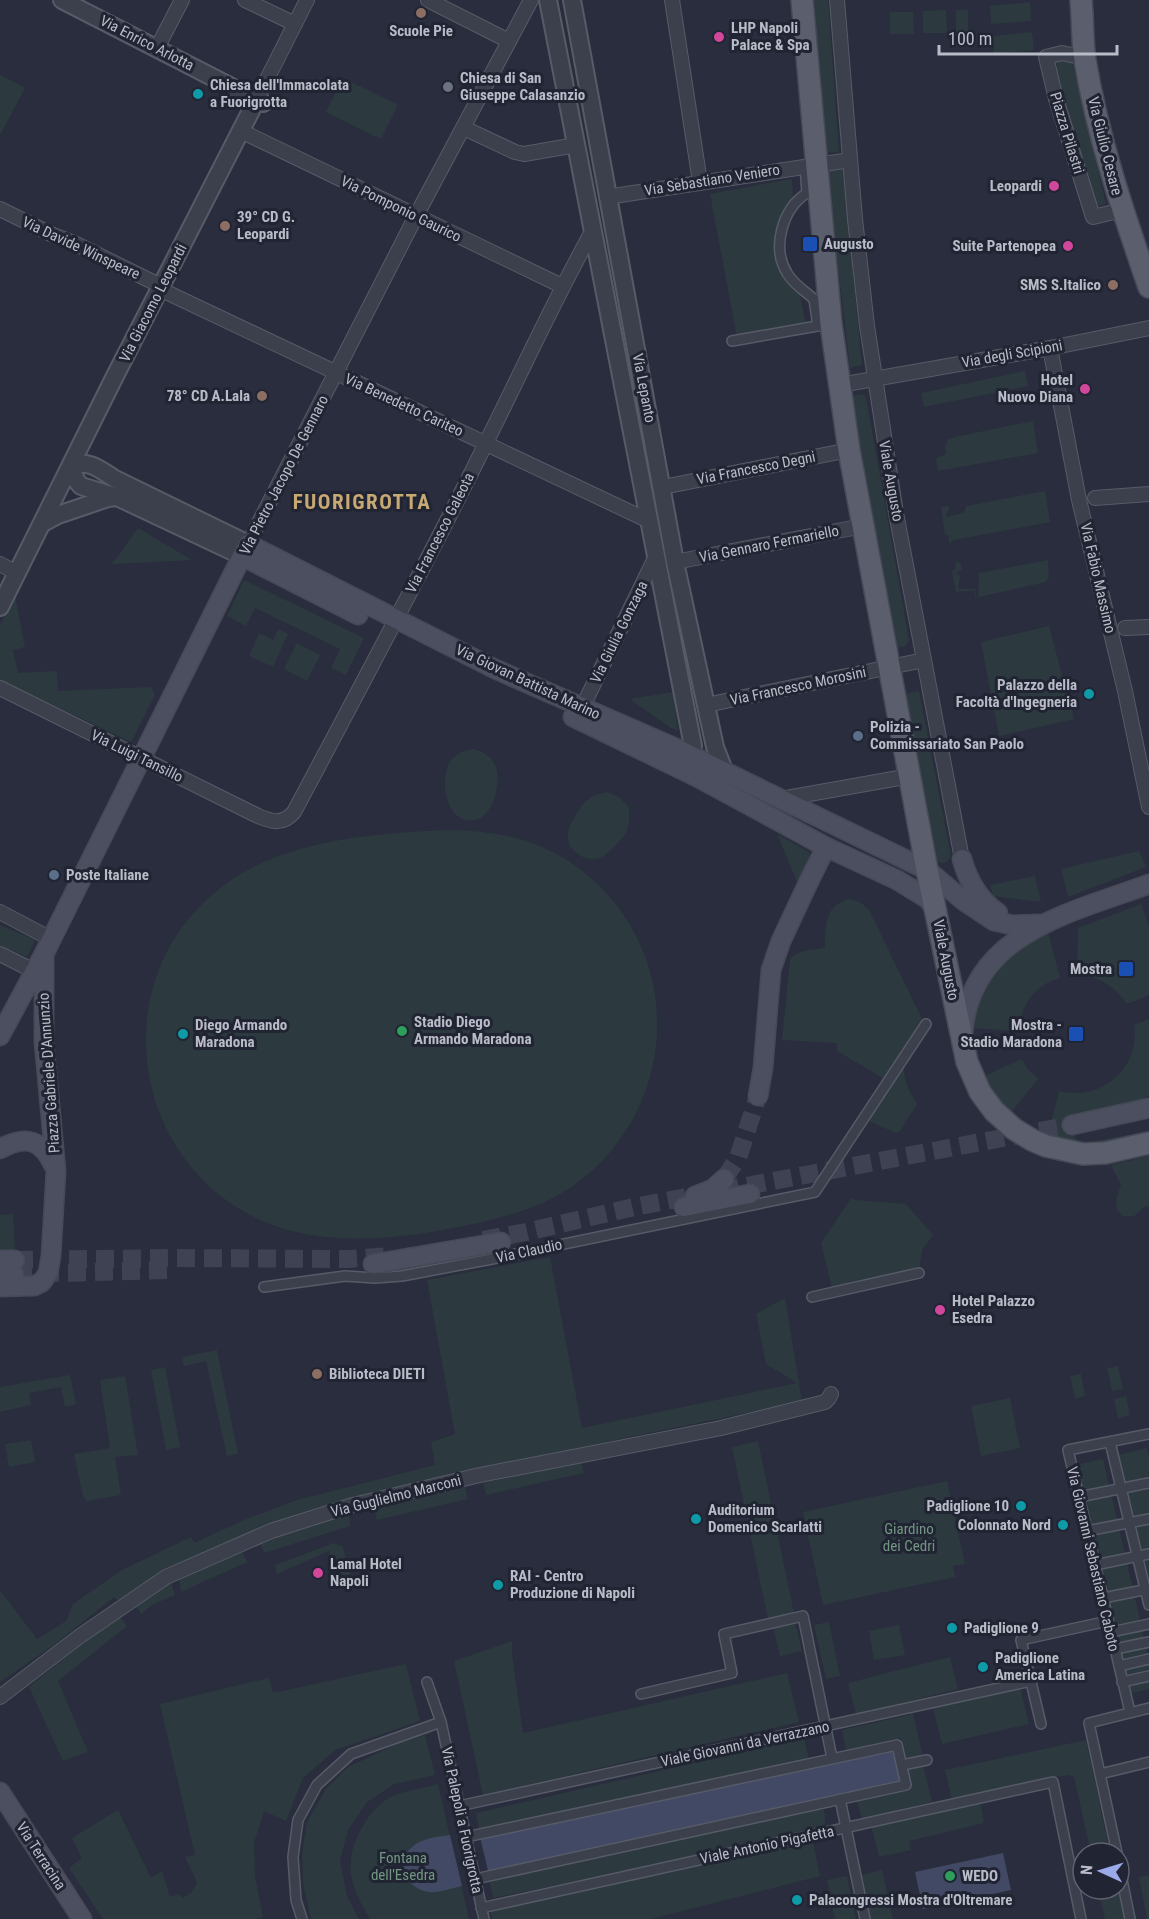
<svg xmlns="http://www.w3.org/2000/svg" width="1149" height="1919" font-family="'Roboto Condensed',sans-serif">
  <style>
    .green { fill: #2c3a3f }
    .water { fill: #414964 }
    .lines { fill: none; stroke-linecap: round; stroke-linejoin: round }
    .secondary-tunnel { stroke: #3f4252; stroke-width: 18; stroke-dasharray: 18 9; stroke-linecap: butt }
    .pedestrian-casing { stroke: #575b68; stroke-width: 12 }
    .minor-casing { stroke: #575b68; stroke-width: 16 }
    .tertiary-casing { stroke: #575b68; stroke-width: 20 }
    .secondary-casing { stroke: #464957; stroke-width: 21 }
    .primary-casing { stroke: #464957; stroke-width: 24 }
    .pedestrian { stroke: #3c404d; stroke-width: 9 }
    .minor { stroke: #3c404d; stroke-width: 14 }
    .tertiary { stroke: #3c404d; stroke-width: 16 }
    .secondary { stroke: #4b4f60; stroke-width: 18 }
    .primary { stroke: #5b5f6d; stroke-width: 21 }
    .education-dot { fill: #8d6e63; stroke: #212533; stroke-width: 2 }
    .hotel-dot { fill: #d1479c; stroke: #212533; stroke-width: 2 }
    .worship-dot { fill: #6b7280; stroke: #212533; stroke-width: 2 }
    .culture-dot { fill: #0f9aa8; stroke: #212533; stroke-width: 2 }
    .transit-dot { fill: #1a4fb4; stroke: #212533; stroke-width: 2 }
    .service-dot { fill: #5c6f8a; stroke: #212533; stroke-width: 2 }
    .leisure-dot { fill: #2e9e5b; stroke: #212533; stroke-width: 2 }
    .labels { text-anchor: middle; stroke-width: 6; stroke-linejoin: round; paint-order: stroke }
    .poi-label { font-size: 15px; font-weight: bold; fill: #b9bcc8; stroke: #212533; text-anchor: start }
    .street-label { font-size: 15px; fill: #b9bcc8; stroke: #212533 }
    .park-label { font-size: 15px; fill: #739682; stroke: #212533 }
    .district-label { font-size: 21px; font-weight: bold; letter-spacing: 1.5px; fill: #c8a974; stroke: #212533 }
  </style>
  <rect width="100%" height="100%" fill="#292d3d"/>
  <!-- green -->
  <g class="green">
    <polygon points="812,0 828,0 839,152 823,153"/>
    <polygon points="1030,2 1031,21 991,24 990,6"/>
    <polygon points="946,10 947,33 923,33 923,11"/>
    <rect x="956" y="10" width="12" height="22"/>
    <polygon points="890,12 913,12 914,34 890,34"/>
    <polygon points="1032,32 1034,50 994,54 993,36"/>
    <polygon points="1056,58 1072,61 1106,204 1098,206 1060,94"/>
    <polygon points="0,75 25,88 0,135"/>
    <polygon points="343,78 398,105 381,139 326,112"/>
    <polygon points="840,165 843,170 862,365 850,368 827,173 829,167"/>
    <polygon points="792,179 793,197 776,230 776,247 799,292 806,324 737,337 710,194"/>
    <polygon points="1025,371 1028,386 924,407 921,393"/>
    <polygon points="862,394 866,397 909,640 906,646 896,648 854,421 852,398 855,395"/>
    <polygon points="1033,421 1038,453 938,471 936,458 946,454 945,445 948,440 955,437"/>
    <polygon points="1045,491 1050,522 954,540 949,544 948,535 945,534 941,507 950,506 946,515 947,517 964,513 966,506"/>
    <polygon points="138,528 192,560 112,564"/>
    <polygon points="1048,560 1049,577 1046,582 975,598 974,590 956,592 952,571 955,569 956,561 960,563 962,569 954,574 955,575 957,573 960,576 958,589 975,589 976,597 978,596 979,573"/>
    <polygon points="244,580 364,638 346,675 331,668 340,649 255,608 246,626 227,616"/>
    <polygon points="15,596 25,647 13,650 18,673 57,671 58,691 151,687 155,695 131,742 0,680 0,625"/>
    <polygon points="1049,626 1074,719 999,736 981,642"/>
    <polygon points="278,629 288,634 273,667 249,656 259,633 273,640"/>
    <polygon points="297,643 320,655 307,681 284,669"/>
    <polygon points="919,691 951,856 947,862 943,863 938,862 937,859 905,694"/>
    <polygon points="673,692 678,731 671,728 630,699"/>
    <path d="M474 749C483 752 491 756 495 765 503 783 492 826 466 820 443 815 439 772 453 758 459 752 466 750 474 749Z"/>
    <path d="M608 792 619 797 629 807C629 815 630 823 627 830 625 836 620 841 616 845 612 849 607 854 602 857 585 864 565 850 568 832 569 826 573 820 576 815 584 800 591 795 608 792Z"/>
    <path d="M447 830C499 831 544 839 585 873 687 956 679 1111 573 1186 536 1211 491 1221 448 1229 401 1238 347 1243 300 1233 136 1197 89 982 227 883 286 840 375 833 447 830Z"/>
    <polygon points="777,834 809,852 809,857 798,884"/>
    <polygon points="1139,851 1146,867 1068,897 1061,869"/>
    <polygon points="1035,876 1041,902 993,896 990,885"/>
    <path d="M849 899 860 902 869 910 924 1023 886 1080 837 1051V1043L782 1040 790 960C796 949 814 950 825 948 825 926 825 905 849 899Z"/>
    <path d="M1141 904 1149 925V995L1127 1004C1116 987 1098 975 1077 975L1078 928Z"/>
    <polygon points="0,925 35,940 27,957 0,945"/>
    <path d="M1048 932 1060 978C1034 985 1022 1005 1017 1031L971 1028 979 992 1007 954Z"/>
    <path d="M1149 1019V1096L1144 1098V1100L1081 1114 1073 1133 1075 1138 1085 1143 1149 1131V1134L1120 1142 1082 1147 1047 1139 1059 1091C1101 1102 1141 1068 1134 1025Z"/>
    <polygon points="1022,1059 1027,1068 1038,1079 1008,1116 980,1078"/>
    <path d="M905 1061C902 1080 908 1088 917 1104L900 1131 896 1133 866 1120Z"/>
    <polygon points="1149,1156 1149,1207 1145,1206 1134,1216 1122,1216 1116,1208 1117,1196 1121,1185 1111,1165"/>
    <polygon points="852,1197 855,1200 906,1204 933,1235 922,1250 919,1270 832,1288 821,1243"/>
    <polygon points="13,1214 15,1250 0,1250 0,1215"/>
    <path d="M550 1257 582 1428 797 1383 766 1364 756 1314 785 1298 802 1402C695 1423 589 1445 483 1469 424 1482 363 1492 306 1511 241 1532 177 1564 119 1601L114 1597 55 1644 0 1682V1590L37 1639 66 1621 73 1604 122 1570 191 1537 194 1543 244 1520 297 1500 435 1465 431 1442 455 1434 427 1280Z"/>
    <polygon points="217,1350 238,1454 227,1456 206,1361 184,1366 182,1357"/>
    <polygon points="1118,1366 1123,1389 1112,1391 1107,1368"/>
    <polygon points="165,1367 180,1447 166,1450 151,1370"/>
    <polygon points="1081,1374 1085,1396 1075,1399 1070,1376"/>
    <polygon points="70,1375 76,1404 65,1407 61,1387 29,1393 31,1405 0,1412 0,1387"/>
    <polygon points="125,1376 138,1455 115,1457 121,1495 86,1501 83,1496 74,1454 110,1448 100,1380"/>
    <polygon points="1126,1396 1130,1415 1118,1418 1114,1399"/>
    <polygon points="1010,1398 1020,1448 981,1456 971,1406"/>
    <polygon points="31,1440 35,1462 9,1467 5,1444"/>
    <polygon points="758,1441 794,1613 768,1619 732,1447"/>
    <polygon points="1147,1448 1149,1458 1149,1577 1119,1455"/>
    <polygon points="1103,1459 1149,1659 1149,1689 1128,1694 1075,1465"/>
    <polygon points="581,1462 584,1473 486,1495 483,1483"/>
    <polygon points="947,1481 965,1564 953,1566 955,1577 823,1605 803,1512"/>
    <polygon points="464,1484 468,1499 377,1520 373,1506"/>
    <polygon points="349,1512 350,1526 264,1553 259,1541"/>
    <polygon points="334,1543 343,1547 354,1591 345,1585 329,1551 277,1574 275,1565"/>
    <polygon points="241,1549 247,1562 181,1592 179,1577"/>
    <polygon points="170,1579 175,1595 152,1605 141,1614 136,1605"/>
    <polygon points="119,1615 127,1626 58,1681 88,1752 63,1761 29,1687"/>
    <polygon points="795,1622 802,1651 780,1656 773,1627"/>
    <polygon points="829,1622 840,1676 826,1679 814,1625"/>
    <polygon points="899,1625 905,1655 874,1660 869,1631"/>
    <polygon points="512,1641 512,1654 523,1733 787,1673 799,1722 483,1795 454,1661"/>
    <polygon points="950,1657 958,1689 856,1715 848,1683"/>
    <polygon points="406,1664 420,1721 335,1750 303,1778 286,1821 264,1811 254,1843 255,1877 263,1917 256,1919 103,1919 69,1868 82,1858 72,1838 118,1810 151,1878 162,1871 170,1897 178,1894 183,1898 192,1892 197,1883 185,1857 195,1855 160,1704 269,1678 273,1693"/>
    <polygon points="1020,1687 1029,1724 942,1744 933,1708"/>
    <polygon points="913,1714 923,1757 906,1761 901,1738 846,1750 842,1730"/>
    <polygon points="425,1735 435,1775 394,1784 366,1803 348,1830 340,1860 347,1896 359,1919 311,1919 303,1884 302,1853 307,1822 326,1789 348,1767 399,1743"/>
    <polygon points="804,1738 809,1759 479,1829 476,1813"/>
    <polygon points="1086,1740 1110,1853 1091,1853 1074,1777 1068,1775 1047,1779 952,1800 945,1770"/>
    <polygon points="923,1764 932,1802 862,1819 857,1801 911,1787 907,1768"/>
    <path d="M438 1784 469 1919H370C348 1883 342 1858 366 1821 372 1811 383 1800 393 1796 407 1790 424 1788 438 1784Z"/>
    <polygon points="980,1802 984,1823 909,1841 911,1850 879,1857 871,1825"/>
    <polygon points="824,1809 826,1830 811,1833 820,1876 651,1919 492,1919 490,1907 777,1840 493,1898 489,1878"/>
    <polygon points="882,1870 893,1919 871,1919 862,1875"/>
    <polygon points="1149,1875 1149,1919 1147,1919 1139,1877"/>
    <polygon points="847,1876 856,1919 835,1919 827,1880"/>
    <polygon points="1098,1889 1118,1889 1124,1919 1105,1919"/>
  </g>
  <!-- water -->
  <g class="water">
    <polygon points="892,1750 901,1782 488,1871 480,1837"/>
    <path d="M450 1835 462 1886C452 1888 439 1893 429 1892 409 1890 392 1864 411 1848 421 1838 437 1837 450 1835Z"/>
    <polygon points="1003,1853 1011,1890 923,1909 915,1872"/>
  </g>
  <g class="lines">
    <!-- secondary-tunnel -->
    <g class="secondary-tunnel">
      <polyline points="724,1179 738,1158 758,1096"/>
      <polyline points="483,1240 526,1232 634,1207 1072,1125"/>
      <polyline points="15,1260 173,1258 348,1259 391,1256"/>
      <polyline points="14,1274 172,1270"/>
    </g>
    <!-- pedestrian casing -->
    <g class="pedestrian-casing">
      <g id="pedestrian">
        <path d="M805 165 807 193C783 208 771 247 787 273 793 284 805 291 814 299L818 326"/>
        <polyline points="732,341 823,325"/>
        <polyline points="264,1287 345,1276 375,1278 402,1276 492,1259 815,1192 926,1024"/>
        <polyline points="812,1297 919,1273"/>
        <polyline points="1110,1442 1149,1605"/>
        <polyline points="1079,1497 1149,1483"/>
        <polyline points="1087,1531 1149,1519"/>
        <polyline points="1095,1565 1149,1554"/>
        <polyline points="1103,1598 1149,1589"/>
        <polyline points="1111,1632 1149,1624"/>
        <polyline points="1115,1649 1149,1642"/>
        <polyline points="1119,1666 1149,1659"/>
        <polyline points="427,1682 441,1722 484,1919"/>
        <polyline points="1122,1682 1149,1676"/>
        <polyline points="641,1694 732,1673 724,1634 803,1616 832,1758"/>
        <polyline points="1130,1712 1068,1450 1149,1434"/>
        <polyline points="1041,1724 1021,1640 1108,1621"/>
        <polyline points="902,1765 927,1760"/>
        <polyline points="1100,1774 1149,1762"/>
        <polyline points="840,1799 865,1919"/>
        <polyline points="459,1806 1031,1681"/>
        <polyline points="466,1837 897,1745 906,1785 475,1879"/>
        <polyline points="1117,1853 1089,1723 1149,1708"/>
        <polyline points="1119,1865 1130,1919"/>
        <polyline points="481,1908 1053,1782 1081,1919"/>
        <polyline points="302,1919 296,1900 293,1857 298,1820 317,1785 351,1754 441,1722"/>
      </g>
    </g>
    <!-- minor casing -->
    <g class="minor-casing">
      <g id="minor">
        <polyline points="245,0 295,24"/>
        <polyline points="428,0 509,41"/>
        <polyline points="672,0 700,182"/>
        <polyline points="837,0 855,219 867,326 896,513 962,859"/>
        <polyline points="157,48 182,0"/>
        <polyline points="1085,58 1062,53 1046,57 1056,99 1093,217 1122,210"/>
        <polyline points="257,99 307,0"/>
        <polyline points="464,128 515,152 524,154 576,145"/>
        <polyline points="241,131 562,286"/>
        <polyline points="607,197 850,160"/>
        <polyline points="0,209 53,235 74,243 161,286 166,292 649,521"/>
        <polyline points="1050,348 1079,500 1125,691 1149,807"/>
        <polyline points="840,385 1050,348 1149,328"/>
        <polyline points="663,487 849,450"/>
        <polyline points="1095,498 1149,494"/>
        <polyline points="248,544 416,216 531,0"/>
        <polyline points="675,562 863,526"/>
        <polyline points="0,564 17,573"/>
        <polyline points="1125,628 1149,627"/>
        <path d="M0 688 258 816C272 822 283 825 294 812 359 690 424 569 485 445 521 373 554 300 593 230"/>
        <polyline points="706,705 924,660"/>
        <polyline points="582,708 656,556"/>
        <polyline points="781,799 910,776"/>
        <polyline points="0,912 51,939"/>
        <polyline points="0,954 34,971"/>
        <polyline points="0,1697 80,1636 166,1577 271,1531 353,1505 480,1475 721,1428 825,1402 829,1398 831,1394"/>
      </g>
    </g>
    <!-- tertiary casing -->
    <g class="tertiary-casing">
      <g id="tertiary">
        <polyline points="62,0 263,103"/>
        <polyline points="548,0 693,746 687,752 678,749"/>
        <polyline points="572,0 675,562 715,747 725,773"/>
        <polyline points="72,465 75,479 81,486 117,497 242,556"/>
        <path d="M72 465C91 460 100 470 115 479L248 544"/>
        <polyline points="43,523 58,515 108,498 116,497"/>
        <polyline points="0,607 115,376 257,99"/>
      </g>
    </g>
    <!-- secondary casing -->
    <g class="secondary-casing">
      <g id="secondary">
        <polyline points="242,556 358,615"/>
        <polyline points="573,717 697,777 826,847 897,880 928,899 936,911"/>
        <path d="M962 859C968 881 979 900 998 913"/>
        <path d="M963 1033C970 933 1071 913 1149 884"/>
        <polyline points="0,1036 44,954 248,544 495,669 678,749 927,870 964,901 994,921 1012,925 1042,924"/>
        <polyline points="758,1096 763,1068 771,970 781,941 810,879 826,847"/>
        <polyline points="1072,1125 1149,1108"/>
        <path d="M0 1149C26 1134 42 1140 54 1166"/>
        <polyline points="695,1196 713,1189 724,1179"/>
        <polyline points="684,1207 750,1194"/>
        <polyline points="0,1260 15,1260"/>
        <polyline points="373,1264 501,1242"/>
        <polyline points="0,1274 14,1274"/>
        <polyline points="0,1287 34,1286 42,1282 48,1273 51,1256 56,1171 44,1042 44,956"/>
        <polyline points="0,1792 82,1919"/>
      </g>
    </g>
    <!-- primary casing -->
    <g class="primary-casing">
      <g id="primary">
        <polyline points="802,0 831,324 849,450 927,870 967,1062 980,1092 994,1111 1014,1129 1032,1140 1046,1146 1083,1154 1105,1153 1149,1143"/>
        <path d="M1081 0C1083 20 1082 40 1085 60 1098 138 1123 212 1149 287"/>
      </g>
    </g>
    <!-- pedestrian -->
    <use href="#pedestrian" class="pedestrian"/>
    <!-- minor -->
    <use href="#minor" class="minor"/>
    <!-- tertiary -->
    <use href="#tertiary" class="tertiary"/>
    <!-- secondary -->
    <use href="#secondary" class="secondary"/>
    <!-- primary -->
    <use href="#primary" class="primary"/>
  </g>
  <!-- markers -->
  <g class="education-dot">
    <circle cx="421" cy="13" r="6"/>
    <circle cx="225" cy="226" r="6"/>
    <circle cx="1113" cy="285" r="6"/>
    <circle cx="262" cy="396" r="6"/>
    <circle cx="317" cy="1374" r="6"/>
  </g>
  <g class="hotel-dot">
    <circle cx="719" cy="37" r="6"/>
    <circle cx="1054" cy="186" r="6"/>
    <circle cx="1068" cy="246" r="6"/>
    <circle cx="1085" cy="389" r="6"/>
    <circle cx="940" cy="1310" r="6"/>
    <circle cx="318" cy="1573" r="6"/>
  </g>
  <circle class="worship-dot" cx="448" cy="87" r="6"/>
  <g class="culture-dot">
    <circle cx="198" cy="94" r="6"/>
    <circle cx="1089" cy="694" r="6"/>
    <circle cx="183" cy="1034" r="6"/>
    <circle cx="1021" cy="1506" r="6"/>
    <circle cx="696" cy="1519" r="6"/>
    <circle cx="1063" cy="1525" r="6"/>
    <circle cx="498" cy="1585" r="6"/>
    <circle cx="952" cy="1628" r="6"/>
    <circle cx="983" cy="1667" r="6"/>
    <circle cx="797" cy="1900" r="6"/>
  </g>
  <g class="transit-dot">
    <rect x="802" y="236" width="16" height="16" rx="3"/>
    <rect x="1118" y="961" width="16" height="16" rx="3"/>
    <rect x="1068" y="1026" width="16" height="16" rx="3"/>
  </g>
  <g class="service-dot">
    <circle cx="858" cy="736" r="6"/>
    <circle cx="54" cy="875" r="6"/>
  </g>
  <g class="leisure-dot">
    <circle cx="402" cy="1031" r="6"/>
    <circle cx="950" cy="1876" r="6"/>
  </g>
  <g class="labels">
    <!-- poi labels -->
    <g class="poi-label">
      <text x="731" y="33">LHP Napoli<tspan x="731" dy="17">Palace &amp; Spa</tspan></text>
      <text x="421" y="36" text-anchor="middle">Scuole Pie</text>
      <text x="460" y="83">Chiesa di San<tspan x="460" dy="17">Giuseppe Calasanzio</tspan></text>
      <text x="210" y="90">Chiesa dell'Immacolata<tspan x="210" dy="17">a Fuorigrotta</tspan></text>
      <text x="1042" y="191" text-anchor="end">Leopardi</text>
      <text x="237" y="222">39° CD G.<tspan x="237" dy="17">Leopardi</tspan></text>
      <text x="824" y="249">Augusto</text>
      <text x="1056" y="251" text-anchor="end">Suite Partenopea</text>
      <text x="1101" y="290" text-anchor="end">SMS S.Italico</text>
      <text x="1073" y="385" text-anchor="end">Hotel<tspan x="1073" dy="17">Nuovo Diana</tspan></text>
      <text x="250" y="401" text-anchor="end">78° CD A.Lala</text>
      <text x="1077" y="690" text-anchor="end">Palazzo della<tspan x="1077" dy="17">Facoltà d'Ingegneria</tspan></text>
      <text x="870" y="732">Polizia -<tspan x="870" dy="17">Commissariato San Paolo</tspan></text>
      <text x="66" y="880">Poste Italiane</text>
      <text x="1112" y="974" text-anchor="end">Mostra</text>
      <text x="414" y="1027">Stadio Diego<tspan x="414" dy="17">Armando Maradona</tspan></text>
      <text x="195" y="1030">Diego Armando<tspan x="195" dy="17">Maradona</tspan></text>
      <text x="1062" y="1030" text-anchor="end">Mostra -<tspan x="1062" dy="17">Stadio Maradona</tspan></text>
      <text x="952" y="1306">Hotel Palazzo<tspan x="952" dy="17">Esedra</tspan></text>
      <text x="329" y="1379">Biblioteca DIETI</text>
      <text x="1009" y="1511" text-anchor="end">Padiglione 10</text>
      <text x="708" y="1515">Auditorium<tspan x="708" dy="17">Domenico Scarlatti</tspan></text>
      <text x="1051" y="1530" text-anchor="end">Colonnato Nord</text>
      <text x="330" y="1569">Lamal Hotel<tspan x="330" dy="17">Napoli</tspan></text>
      <text x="510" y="1581">RAI - Centro<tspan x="510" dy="17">Produzione di Napoli</tspan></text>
      <text x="964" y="1633">Padiglione 9</text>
      <text x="995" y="1663">Padiglione<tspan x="995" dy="17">America Latina</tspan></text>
      <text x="962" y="1881">WEDO</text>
      <text x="809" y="1905">Palacongressi Mostra d'Oltremare</text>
    </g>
    <!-- street labels -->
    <g class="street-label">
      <text transform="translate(147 43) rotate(27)" y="5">Via Enrico Arlotta</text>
      <text transform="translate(1067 133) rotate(73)" y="5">Piazza Pilastri</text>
      <text transform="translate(1105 146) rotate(76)" y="5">Via Giulio Cesare</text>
      <text transform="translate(712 180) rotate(-9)" y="5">Via Sebastiano Veniero</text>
      <text transform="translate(401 209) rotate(26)" y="5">Via Pomponio Gaurico</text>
      <text transform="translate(81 248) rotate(25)" y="5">Via Davide Winspeare</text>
      <text transform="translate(153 303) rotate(-63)" y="5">Via Giacomo Leopardi</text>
      <text transform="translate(1012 354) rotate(-10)" y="5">Via degli Scipioni</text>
      <text transform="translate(644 388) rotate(79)" y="5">Via Lepanto</text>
      <text transform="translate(404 405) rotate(25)" y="5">Via Benedetto Cariteo</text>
      <text transform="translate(756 468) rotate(-11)" y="5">Via Francesco Degni</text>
      <text transform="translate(284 475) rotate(-63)" y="5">Via Pietro Jacopo De Gennaro</text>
      <text transform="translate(891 481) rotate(80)" y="5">Viale Augusto</text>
      <text transform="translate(440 533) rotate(-63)" y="5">Via Francesco Galeota</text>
      <text transform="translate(769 544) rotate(-11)" y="5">Via Gennaro Fermariello</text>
      <text transform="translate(1098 578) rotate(77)" y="5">Via Fabio Massimo</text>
      <text transform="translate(619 632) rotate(-64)" y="5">Via Giulia Gonzaga</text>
      <text transform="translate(528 682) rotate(25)" y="5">Via Giovan Battista Marino</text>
      <text transform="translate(798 686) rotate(-12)" y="5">Via Francesco Morosini</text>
      <text transform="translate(137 756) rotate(26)" y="5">Via Luigi Tansillo</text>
      <text transform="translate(946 960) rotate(79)" y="5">Viale Augusto</text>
      <text transform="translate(49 1073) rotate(-94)" y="5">Piazza Gabriele D'Annunzio</text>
      <text transform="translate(529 1251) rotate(-12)" y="5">Via Claudio</text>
      <text transform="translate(396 1496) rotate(-14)" y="5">Via Guglielmo Marconi</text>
      <text transform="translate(1093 1559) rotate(77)" y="5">Via Giovanni Sebastiano Caboto</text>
      <text transform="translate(745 1744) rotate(-12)" y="5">Viale Giovanni da Verrazzano</text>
      <text transform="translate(462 1820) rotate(78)" y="5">Via Palepoli a Fuorigrotta</text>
      <text transform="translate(767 1845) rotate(-12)" y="5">Viale Antonio Pigafetta</text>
      <text transform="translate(41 1856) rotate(57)" y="5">Via Terracina</text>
    </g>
    <!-- park labels -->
    <g class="park-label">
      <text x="909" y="1534">Giardino<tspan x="909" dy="17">dei Cedri</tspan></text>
      <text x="403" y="1863">Fontana<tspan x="403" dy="17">dell'Esedra</tspan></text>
    </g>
    <!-- district labels -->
    <g class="district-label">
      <text x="362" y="509">FUORIGROTTA</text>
    </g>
  </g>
  <!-- north arrow -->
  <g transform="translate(1101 1871) rotate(274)"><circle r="28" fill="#212533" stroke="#5e616f" stroke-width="1.5"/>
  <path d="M0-4.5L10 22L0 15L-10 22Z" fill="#9baaeb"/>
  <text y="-9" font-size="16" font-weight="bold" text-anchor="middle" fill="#b9bcc8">N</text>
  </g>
  <!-- scale -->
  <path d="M939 45v9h178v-9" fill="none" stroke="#b9bcc8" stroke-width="3"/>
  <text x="948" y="45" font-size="18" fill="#b9bcc8" stroke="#212533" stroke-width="4.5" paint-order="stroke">100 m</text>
</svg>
